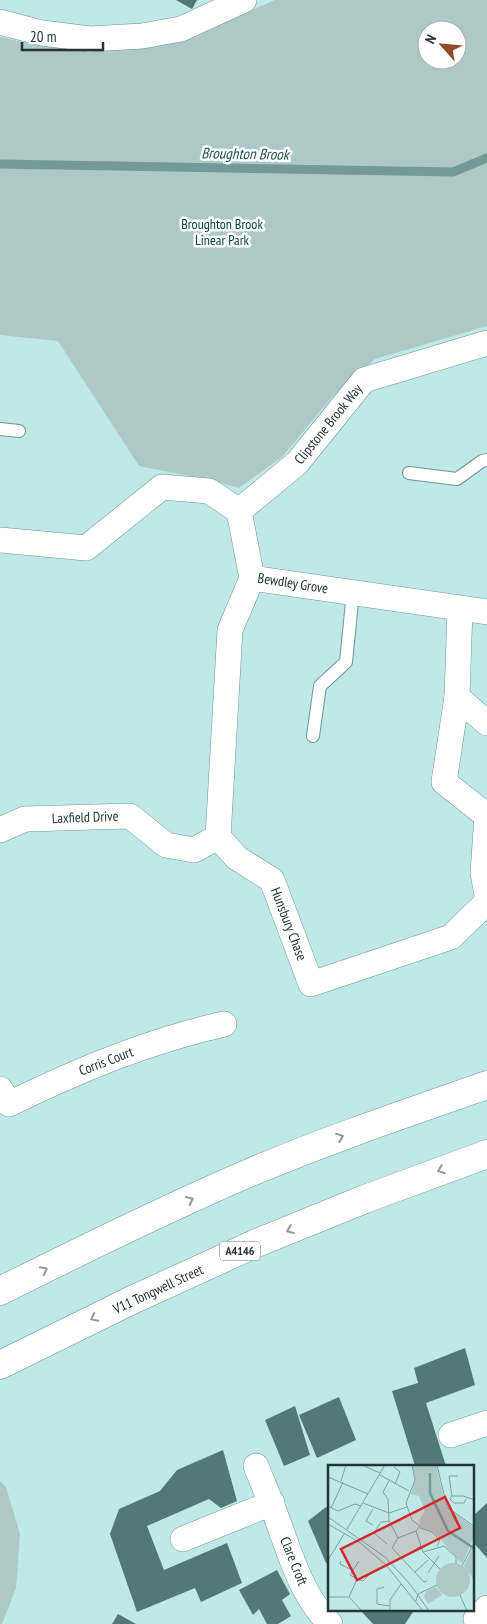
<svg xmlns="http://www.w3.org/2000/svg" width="487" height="1624" font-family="'PT Sans Narrow',sans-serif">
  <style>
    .green { fill: #adc8c7; fill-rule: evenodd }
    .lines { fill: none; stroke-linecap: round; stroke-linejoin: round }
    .stream { stroke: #739a99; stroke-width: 9 }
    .building { fill: #527978 }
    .lane-casing { stroke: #6f9797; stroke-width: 14 }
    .street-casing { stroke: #6f9797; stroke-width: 26 }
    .highway-casing { stroke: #6f9797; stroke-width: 29 }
    .lane { stroke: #fff; stroke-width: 12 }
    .street { stroke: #fff; stroke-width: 25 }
    .highway { stroke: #fff; stroke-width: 28 }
    .oneway { stroke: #929a9a }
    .labels { text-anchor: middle; stroke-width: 5; stroke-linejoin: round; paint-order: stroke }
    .shield { fill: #fff; stroke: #667272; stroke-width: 1 }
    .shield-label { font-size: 12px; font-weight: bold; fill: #243535 }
    .park-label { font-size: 14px; fill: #074545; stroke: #fff }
    .street-label { font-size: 14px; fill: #243535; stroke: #fff }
    .water-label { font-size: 15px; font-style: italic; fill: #1a5352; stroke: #fff }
    .inset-river { fill: none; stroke: #739a99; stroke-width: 2.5 }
    .inset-road { fill: none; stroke: #80a1a0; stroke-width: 1 }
    .view { fill: #d62828; fill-opacity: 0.15; stroke: #d62828; stroke-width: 2.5 }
    .inset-edge { fill: none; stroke: #243535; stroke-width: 2.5 }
  </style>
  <rect width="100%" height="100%" fill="#bee9e8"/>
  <!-- green -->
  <g class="green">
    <path d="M275 0H487V326L375 359 332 397 282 457 239 488 205 479 139 466 58 341 0 335V37L36 45 128 49 188 38ZM427 30H457V60H427Z"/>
    <polygon points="0,1481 6,1487 20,1534 16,1588 2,1624 0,1624"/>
  </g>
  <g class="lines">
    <!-- stream -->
    <polyline class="stream" points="0,164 453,172 487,158"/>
  </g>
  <!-- building -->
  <g class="building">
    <polygon points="176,0 197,0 192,9"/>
    <polygon points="465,1348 475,1385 426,1403 446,1466 415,1466 392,1391 418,1383 414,1368"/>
    <polygon points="339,1397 356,1440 317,1458 299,1415"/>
    <polygon points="295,1406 310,1455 284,1466 265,1420"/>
    <polygon points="223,1450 237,1501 221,1508 209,1499 147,1526 164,1570 227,1543 242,1583 201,1602 195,1588 137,1612 110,1534 119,1509 160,1491 177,1470"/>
    <polygon points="487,1503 487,1558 473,1542 473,1516"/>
    <polygon points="326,1507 330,1508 330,1562 326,1563 308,1521"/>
    <polygon points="277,1570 290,1594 282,1600 291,1616 278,1624 267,1624 259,1609 253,1615 239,1590"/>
    <polygon points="360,1610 412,1610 413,1612 405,1624 373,1624"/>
    <polygon points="118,1614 136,1624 112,1624"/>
  </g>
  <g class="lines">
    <!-- lane casing -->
    <g class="lane-casing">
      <g id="lane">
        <polyline points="0,429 19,431"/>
        <polyline points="409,473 457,479 482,461 487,460"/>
        <polyline points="313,736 320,686 346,662 353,592"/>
      </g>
    </g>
    <!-- street casing -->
    <g class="street-casing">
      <g id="street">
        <polyline points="0,22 42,33 90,39 142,36 181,29 244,0"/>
        <polyline points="239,511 297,463 364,380 487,343"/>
        <polyline points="0,540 86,548 162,487 209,491 239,511 252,578 487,612"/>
        <polyline points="252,578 230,630 218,837 237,858 272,880 311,984 451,937 487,902"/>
        <polyline points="460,609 457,697 487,723"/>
        <polyline points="457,697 444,782 487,816"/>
        <polyline points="487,815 483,873 487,895"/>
        <polyline points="0,830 25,819 130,816 166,845 194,850 218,837"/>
        <path d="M0 1089 9 1104C79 1070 148 1041 224 1024"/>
        <polyline points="451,1435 487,1423"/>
        <path d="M256 1466C264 1486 273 1507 280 1527 293 1563 303 1596 330 1624"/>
        <polyline points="183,1539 272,1503"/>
        <polyline points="476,1619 487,1608"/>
      </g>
    </g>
    <!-- highway casing -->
    <g class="highway-casing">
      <g id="highway">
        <path d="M0 1291C82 1250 165 1209 249 1173 327 1140 407 1113 487 1085"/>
        <polyline points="0,1365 130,1301 259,1242 365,1199 487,1154"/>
      </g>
    </g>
    <!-- lane -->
    <use href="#lane" class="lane"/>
    <!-- street -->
    <use href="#street" class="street"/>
    <!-- highway -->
    <use href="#highway" class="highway"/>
  </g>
  <!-- one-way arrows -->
  <defs><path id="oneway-chevron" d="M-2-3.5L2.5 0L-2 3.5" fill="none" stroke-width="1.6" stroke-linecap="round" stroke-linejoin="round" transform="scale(1.25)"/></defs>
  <g class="oneway">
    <use href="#oneway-chevron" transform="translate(340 1137) rotate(-21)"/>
    <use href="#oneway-chevron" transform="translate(441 1170) rotate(159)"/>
    <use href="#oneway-chevron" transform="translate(190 1200) rotate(-24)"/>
    <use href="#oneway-chevron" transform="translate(290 1230) rotate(158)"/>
    <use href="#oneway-chevron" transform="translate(44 1270) rotate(-27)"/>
    <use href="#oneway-chevron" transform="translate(94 1318) rotate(154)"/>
  </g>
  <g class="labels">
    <!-- shield labels -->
    <rect class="shield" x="220" y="1241.5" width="40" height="19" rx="4"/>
    <g class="shield-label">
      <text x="240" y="1255">A4146</text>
    </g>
    <!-- park labels -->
    <g class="park-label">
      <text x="222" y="229">Broughton Brook<tspan x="222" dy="16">Linear Park</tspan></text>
    </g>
    <!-- street labels -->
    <g class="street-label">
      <text transform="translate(328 424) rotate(-51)" y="5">Clipstone Brook Way</text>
      <text transform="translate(293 583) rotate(9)" y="5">Bewdley Grove</text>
      <text transform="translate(85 817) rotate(-2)" y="5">Laxfield Drive</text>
      <text transform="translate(289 924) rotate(69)" y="5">Hunsbury Chase</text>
      <text transform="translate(106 1061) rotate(-21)" y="5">Corris Court</text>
      <text transform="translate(158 1289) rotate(-25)" y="5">V11 Tongwell Street</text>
      <text transform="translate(294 1561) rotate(68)" y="5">Clare Croft</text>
    </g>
    <!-- water labels -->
    <g class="water-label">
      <text transform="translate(245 154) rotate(1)" y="5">Broughton Brook</text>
    </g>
  </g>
  <!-- overview -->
  <g transform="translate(328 1465)">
    <rect width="146" height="146" fill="#bee9e8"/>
    <path d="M84 0H108L118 41 146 63V72L134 99 106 67 93 63 91 56 97 46 91 31 83 29 87 15ZM146 80V115L136 101ZM108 115a17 17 0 1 1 34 0a17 17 0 1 1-34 0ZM108 122 114 130 100 139 96 132 98 126Z" fill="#adc8c7"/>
    <path class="inset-river" d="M102 8V28L120 66 147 84"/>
    <path class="inset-road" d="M34 0 52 8M84 0 87 15 78 38 84 55 92 61 88 66 95 87 112 104M109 0 119 42 147 62M66 2 72 7 67 19M52 10 81 26M0 12 40 29M13 16 18 0M61 16 55 27 60 34 61 56 70 73M124 31 121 11H130M138 34 136 38H126L122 34 124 31H135L147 35M35 38 61 48 79 42M0 41 10 46 27 39 33 41M3 43 15 17M0 52 57 92 82 119 101 146M0 59 31 77 58 100 95 146M45 60 38 56 45 44M92 63 104 67 112 75 109 81M19 64 57 0M88 66 70 73 64 83 96 117 99 116M59 79 46 68 53 57 61 56M95 87 116 81 128 92V99M75 92 93 81M0 95 16 69M13 96 12 99 24 105M134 101 147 76M87 107 100 95M100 108 111 91M29 114 35 116 42 109M56 122 49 124V139L61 141M132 130 139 146M0 132H21L34 146M21 132 29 114 22 110 31 96M88 136 90 129 109 120M62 146V135L73 119"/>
    <path class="view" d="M117 32 132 63 29 115 13 84Z"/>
    <rect width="146" height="146" class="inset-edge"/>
  </g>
  <!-- north arrow -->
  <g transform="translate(442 45) rotate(297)"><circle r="24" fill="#ffffff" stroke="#a7aeae"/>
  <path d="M0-4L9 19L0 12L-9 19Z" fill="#924a28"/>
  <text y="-8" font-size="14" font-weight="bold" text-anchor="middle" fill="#243535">N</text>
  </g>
  <!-- scale -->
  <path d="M22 42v8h81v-8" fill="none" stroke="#243535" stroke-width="2.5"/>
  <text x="30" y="42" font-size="15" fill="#243535" stroke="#ffffff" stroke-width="4" paint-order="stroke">20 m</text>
</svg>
